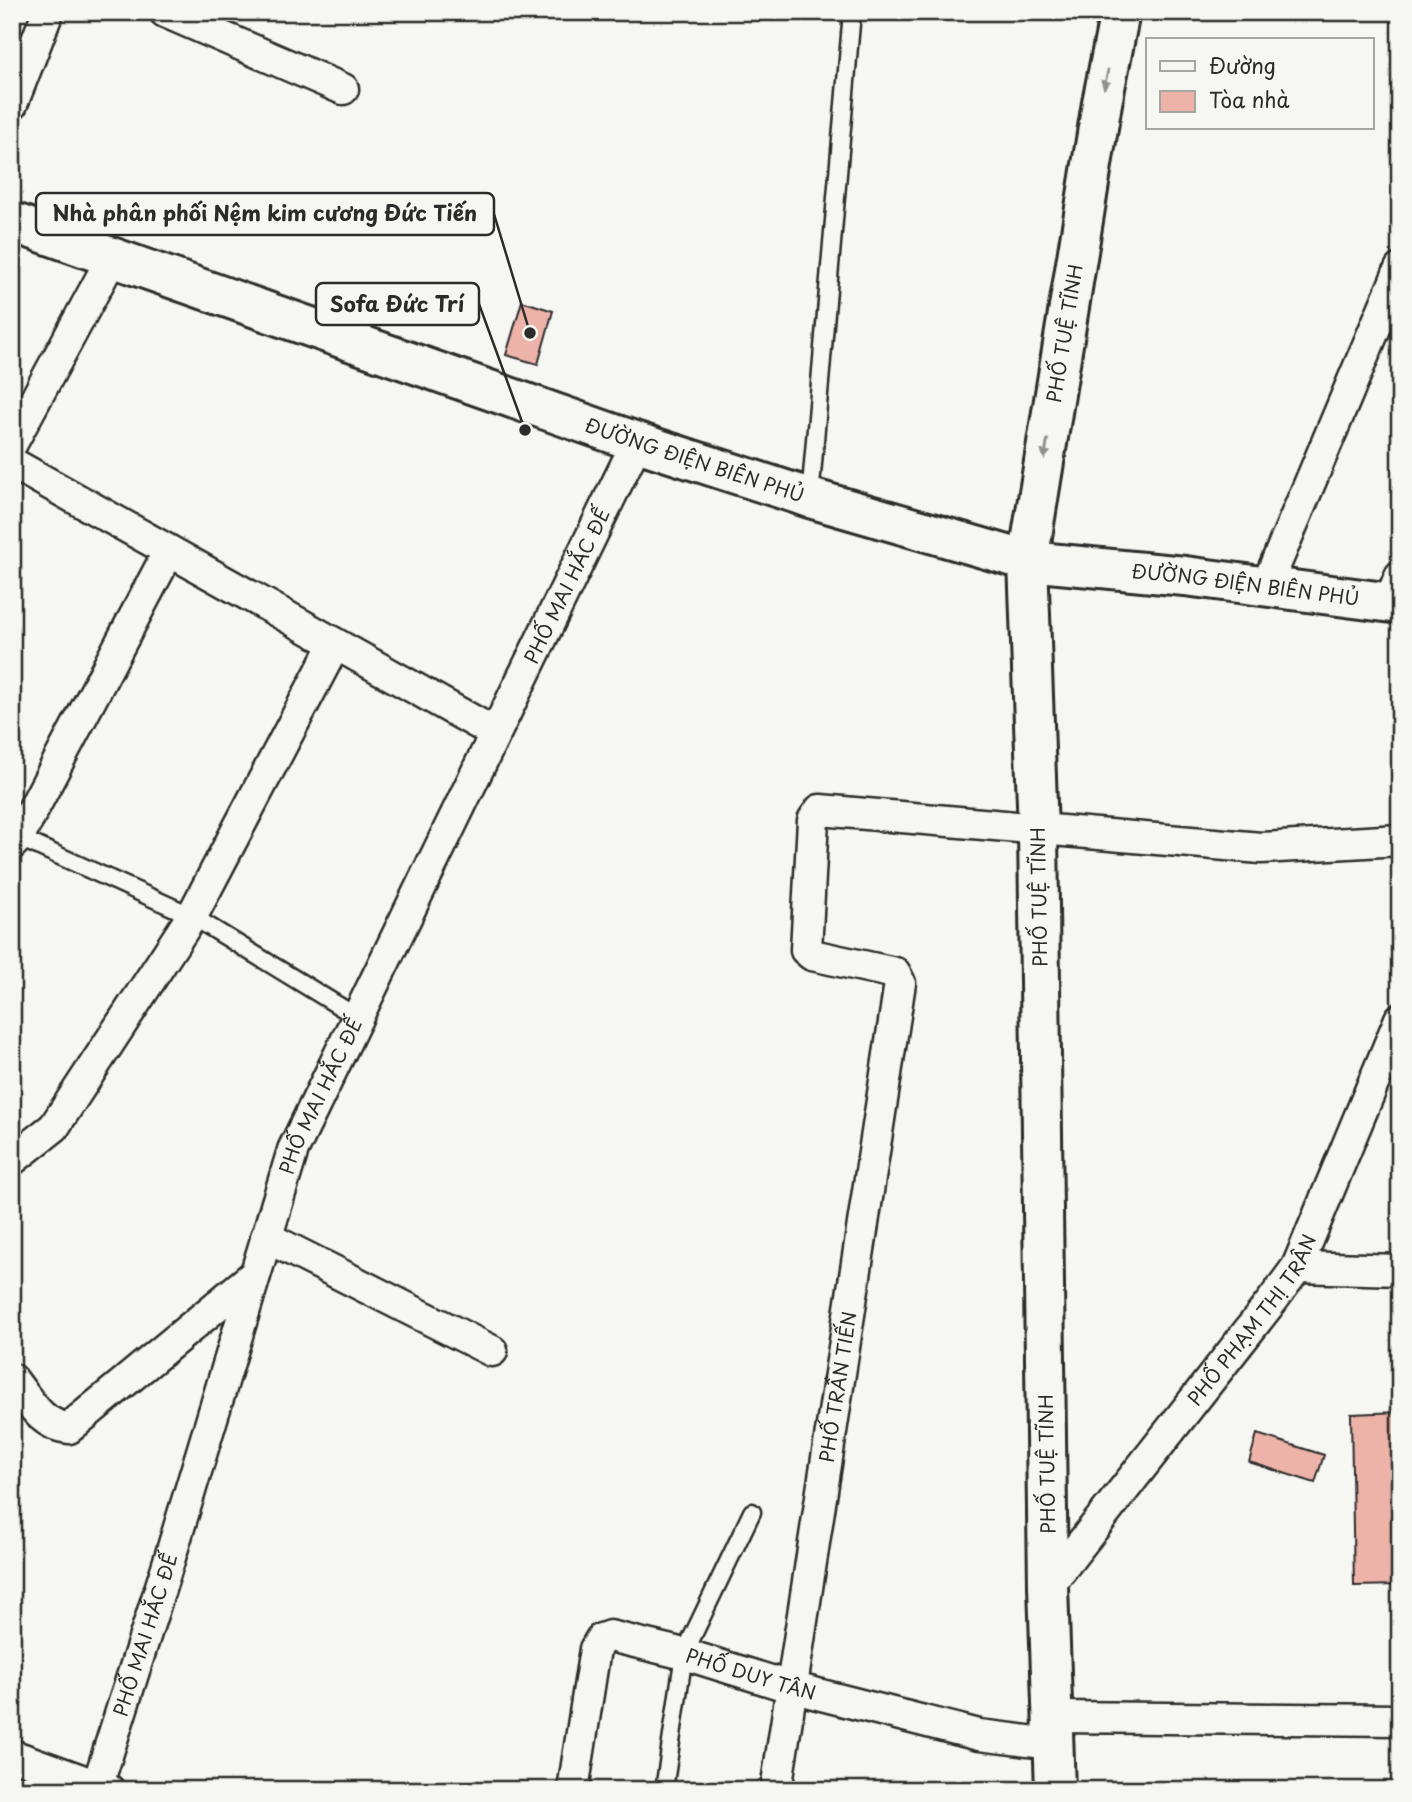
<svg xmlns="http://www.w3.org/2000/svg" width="1412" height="1802" font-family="'Playpen Sans',sans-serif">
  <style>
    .building { fill: #edb3a8; stroke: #2b2b2b; stroke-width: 2 }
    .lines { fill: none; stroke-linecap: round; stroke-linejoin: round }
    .lane-casing { stroke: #2b2b2b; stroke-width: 21 }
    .street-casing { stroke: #2b2b2b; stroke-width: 35 }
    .secondary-casing { stroke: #2b2b2b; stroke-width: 44 }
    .lane { stroke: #f6f6f2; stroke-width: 16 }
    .street { stroke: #f6f6f2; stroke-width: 30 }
    .secondary { stroke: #f6f6f2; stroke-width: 38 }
    .oneway { fill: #90908e }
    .labels { text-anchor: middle; stroke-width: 7; stroke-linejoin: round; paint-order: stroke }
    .street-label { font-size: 19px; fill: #2b2b2b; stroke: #f6f6f2 }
    .leader { fill: none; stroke: #2b2b2b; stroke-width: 2.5 }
    .callout-dot { fill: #2b2b2b; stroke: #f6f6f2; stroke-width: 2.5 }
    .callout { fill: #f6f6f2; stroke: #2b2b2b; stroke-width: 2.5 }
    .callout-label { font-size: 21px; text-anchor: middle; font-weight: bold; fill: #2b2b2b }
  </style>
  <rect width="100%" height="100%" fill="#f6f6f2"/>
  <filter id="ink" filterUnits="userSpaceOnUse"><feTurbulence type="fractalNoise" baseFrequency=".0143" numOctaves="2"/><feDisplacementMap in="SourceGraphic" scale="14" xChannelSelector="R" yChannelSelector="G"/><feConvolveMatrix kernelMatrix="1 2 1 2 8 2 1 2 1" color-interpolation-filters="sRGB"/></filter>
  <g filter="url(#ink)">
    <!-- building -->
    <g class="building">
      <polygon points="522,301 553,311 538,364 506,355"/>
      <polygon points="1400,1412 1400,1585 1354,1586 1351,1414"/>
      <polygon points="1257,1434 1324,1455 1315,1483 1249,1462"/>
    </g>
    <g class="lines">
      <!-- lane casing -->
      <g class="lane-casing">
        <g id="lane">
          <polyline points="810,498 852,12"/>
          <polyline points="13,835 192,916 357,1017"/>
          <polyline points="664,1790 684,1654 752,1512"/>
        </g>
      </g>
      <!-- street casing -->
      <g class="street-casing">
        <g id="street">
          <polyline points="165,12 343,89"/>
          <polyline points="12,104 48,12"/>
          <polyline points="12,443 112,258"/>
          <polyline points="12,463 495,733"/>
          <polyline points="1266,587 1400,269"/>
          <polyline points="1389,603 1400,576"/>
          <polyline points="12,844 18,838 169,551"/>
          <polyline points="12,1160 54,1127 192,916 335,644"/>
          <polyline points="266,1237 492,1351"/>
          <polyline points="1297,1267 1400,1270"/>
          <path d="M12 1379C28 1399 41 1426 69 1428L254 1275"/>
          <path id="s1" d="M1048 1586 1272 1301 1297 1267 1400 1019"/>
          <polyline points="1051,1717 1400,1720"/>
          <polyline points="12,1755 109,1790"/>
          <path id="s2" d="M96 1790 168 1564 293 1150 637 442"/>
          <path id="s3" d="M573 1790 595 1649 601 1639 610 1636 684 1654 790 1687 979 1735 1053 1744"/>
          <path id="s4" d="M776 1790 900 983 895 973 812 955 806 950 813 820 820 810 1261 848 1400 840"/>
        </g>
      </g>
      <!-- secondary casing -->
      <g class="secondary-casing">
        <g id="secondary">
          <path id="s5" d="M12 222 637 442 810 498 1028 561 1185 576 1400 604"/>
          <path id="s6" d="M1055 1790 1048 1586 1038 831 1028 561 1102 103 1120 12"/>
        </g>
      </g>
      <!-- lane -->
      <use href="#lane" class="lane"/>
      <!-- street -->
      <use href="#street" class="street"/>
      <!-- secondary -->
      <use href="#secondary" class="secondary"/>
    </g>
    <!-- one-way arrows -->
    <defs><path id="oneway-solid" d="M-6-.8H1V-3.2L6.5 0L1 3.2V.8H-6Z" transform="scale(1.75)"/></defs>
    <g class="oneway">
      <use href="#oneway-solid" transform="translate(1106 79) rotate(102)"/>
      <use href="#oneway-solid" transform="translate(1046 449) rotate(99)"/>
    </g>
  </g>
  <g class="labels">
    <!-- street labels -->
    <g class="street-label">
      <text dy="7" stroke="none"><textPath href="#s6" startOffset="1460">PHỐ TUỆ TĨNH</textPath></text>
      <text dy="7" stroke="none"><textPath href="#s5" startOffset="723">ĐƯỜNG ĐIỆN BIÊN PHỦ</textPath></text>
      <text dy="7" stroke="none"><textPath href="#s5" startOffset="1290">ĐƯỜNG ĐIỆN BIÊN PHỦ</textPath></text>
      <text dy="7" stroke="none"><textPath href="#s2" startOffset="1297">PHỐ MAI HẮC ĐẾ</textPath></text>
      <text transform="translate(1039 897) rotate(-91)" y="7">PHỐ TUỆ TĨNH</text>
      <text dy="7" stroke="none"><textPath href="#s2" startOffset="730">PHỐ MAI HẮC ĐẾ</textPath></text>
      <text dy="7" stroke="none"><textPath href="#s1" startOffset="336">PHỐ PHẠM THỊ TRÂN</textPath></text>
      <text dy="7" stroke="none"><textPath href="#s4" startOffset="408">PHỐ TRẦN TIẾN</textPath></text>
      <text transform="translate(1047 1464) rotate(-91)" y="7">PHỐ TUỆ TĨNH</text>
      <text dy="7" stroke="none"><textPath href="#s2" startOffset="163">PHỐ MAI HẮC ĐẾ</textPath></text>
      <text dy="7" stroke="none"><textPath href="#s3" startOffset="310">PHỐ DUY TÂN</textPath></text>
    </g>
  </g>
  <!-- callouts -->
  <path class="leader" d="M530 333L494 214M525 430L479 304"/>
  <g class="callout-dot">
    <circle cx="530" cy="333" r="7"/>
    <circle cx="525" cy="430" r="7"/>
  </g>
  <g class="callout">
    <rect x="36" y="193" width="458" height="42" rx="7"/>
    <rect x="316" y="283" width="163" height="42" rx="7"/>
  </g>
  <g class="callout-label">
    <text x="265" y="221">Nhà phân phối Nệm kim cương Đức Tiến</text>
    <text x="397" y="312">Sofa Đức Trí</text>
  </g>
  <!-- margin -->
  <rect width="1412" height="1802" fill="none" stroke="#f6f6f2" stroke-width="42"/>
  <rect x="21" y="21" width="1370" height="1760" fill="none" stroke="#2b2b2b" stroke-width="2.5" filter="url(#ink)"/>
  <!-- legend -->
  <rect x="1146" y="38" width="228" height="91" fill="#f6f6f2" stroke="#a5a5a2" stroke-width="2"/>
  <rect x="1160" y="61" width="35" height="10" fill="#f6f6f2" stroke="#a5a5a2" stroke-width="2"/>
  <text x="1209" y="74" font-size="21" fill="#2b2b2b">Đường</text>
  <rect x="1160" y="91" width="35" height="21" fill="#edb3a8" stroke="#a5a5a2" stroke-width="2"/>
  <text x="1209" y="108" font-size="21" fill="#2b2b2b">Tòa nhà</text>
</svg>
